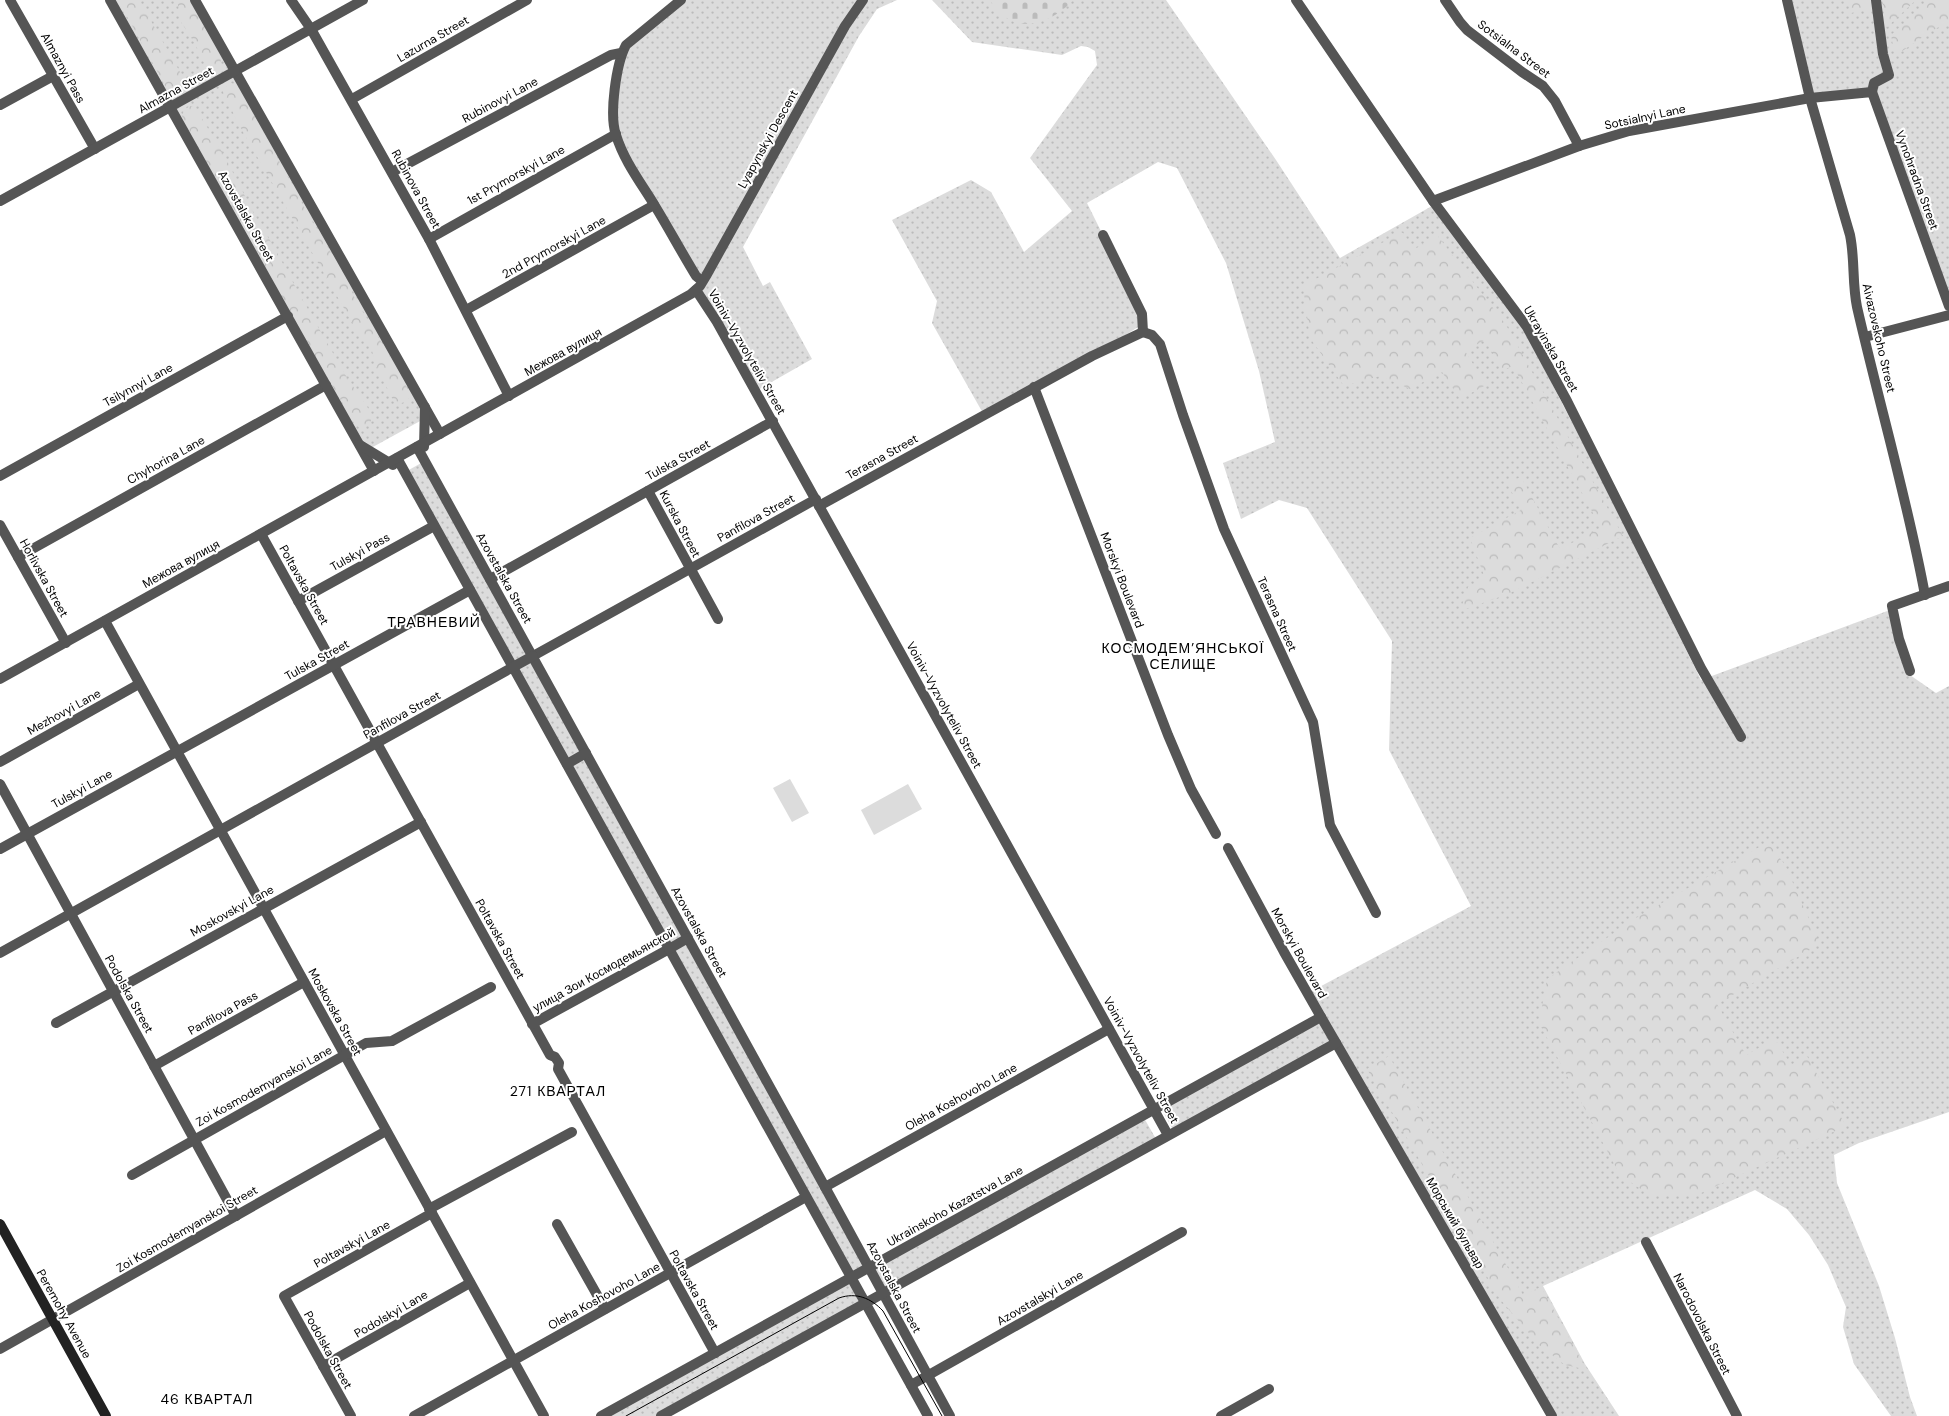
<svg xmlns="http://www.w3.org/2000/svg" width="1949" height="1416" font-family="'DM Sans',sans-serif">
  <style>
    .grass { fill: url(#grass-dots) }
    .forest { fill: url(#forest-crowns) }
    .cemetery { fill: url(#cemetery-stones) }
    .garden { fill: #dcdcdc }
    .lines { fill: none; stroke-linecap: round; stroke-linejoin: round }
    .minor { stroke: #555; stroke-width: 10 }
    .tertiary { stroke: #555; stroke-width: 10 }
    .secondary { stroke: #222; stroke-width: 10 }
    .tram { stroke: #000; stroke-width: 1 }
    .labels { text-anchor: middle; stroke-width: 4; stroke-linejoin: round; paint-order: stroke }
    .street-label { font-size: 12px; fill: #000; stroke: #fff }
    .neighbourhood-label { font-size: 14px; letter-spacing: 1px; fill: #000; stroke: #fff }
  </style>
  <defs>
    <pattern id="grass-dots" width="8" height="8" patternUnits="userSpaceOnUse" patternTransform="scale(1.25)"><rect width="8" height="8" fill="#dcdcdc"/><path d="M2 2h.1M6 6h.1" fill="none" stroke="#bbb" stroke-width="1.8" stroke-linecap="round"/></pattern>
    <pattern id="forest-crowns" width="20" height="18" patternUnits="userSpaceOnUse" patternTransform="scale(1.25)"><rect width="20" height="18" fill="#dcdcdc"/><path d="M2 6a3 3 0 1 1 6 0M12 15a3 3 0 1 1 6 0" fill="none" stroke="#bbb"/></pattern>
    <pattern id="cemetery-stones" width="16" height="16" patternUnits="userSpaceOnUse" patternTransform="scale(1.25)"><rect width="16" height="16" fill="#dcdcdc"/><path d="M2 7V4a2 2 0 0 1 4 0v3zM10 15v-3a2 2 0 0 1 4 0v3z" fill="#bbb"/></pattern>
  </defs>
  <rect width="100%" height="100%" fill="#fff"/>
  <!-- grass -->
  <g class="grass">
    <polygon points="112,0 192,0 422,406 422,420 371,448 361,442"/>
    <polygon points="681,0 897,0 877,9 859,36 743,247 763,286 770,282 812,359 756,391 654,205 642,188 614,121 626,45"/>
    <polygon points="932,0 1166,0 1276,160 1340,258 1432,206 1517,316 1609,494 1701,680 1890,610 1907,673 1936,693 1949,686 1949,1112 1859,1143 1834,1155 1837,1183 1879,1286 1895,1338 1910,1397 1917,1416 1891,1416 1854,1364 1843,1327 1846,1307 1828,1265 1809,1235 1787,1209 1755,1190 1543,1286 1585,1364 1619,1416 1557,1416 1310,992 1471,906 1389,750 1392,641 1307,508 1279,500 1241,519 1223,463 1275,442 1259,371 1226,263 1177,168 1158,162 1087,203 1146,322 1092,356 984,415 932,323 937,301 892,220 971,180 991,192 1024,252 1072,211 1030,158 1097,65 1095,51 1088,47 1081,46 1062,55 972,42"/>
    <polygon points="1787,0 1949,0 1949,306 1872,92 1810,98"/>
    <polygon points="423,462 866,1266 851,1275 407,471"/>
    <polygon points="1319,1021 1332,1042 1173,1130 1161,1108"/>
    <polygon points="1144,1118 1156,1139 884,1290 874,1268"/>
    <polygon points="850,1282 861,1302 656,1416 607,1416"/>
  </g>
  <!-- forest -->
  <g class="forest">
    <polygon points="118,0 139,0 180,72 183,89 179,94 173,95 168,91"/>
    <path d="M177 0H187C197 16 226 52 221 71L216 74 209 73 194 42 181 22Z"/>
    <polygon points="1848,0 1869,0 1871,9 1851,13"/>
    <polygon points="1882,0 1916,0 1887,27"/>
    <polygon points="1931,0 1949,0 1949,22 1933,30 1895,56 1891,35"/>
    <polygon points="231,83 237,85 245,98 310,218 344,274 356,301 404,379 410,397 405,402 398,404 394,402 376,366 371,347 357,331 239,125 223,92 223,89"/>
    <polygon points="190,106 195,107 224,155 253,212 274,247 297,290 346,376 370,411 371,421 369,425 360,428 355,424 314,355 202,155 197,143 186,126 182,116 184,110"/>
    <polygon points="1402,232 1415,249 1437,235 1506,325 1623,536 1508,594 1460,611 1468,587 1485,578 1470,538 1521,510 1507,483 1521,477 1560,549 1601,528 1513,366 1503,370 1485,340 1465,351 1486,385 1460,399 1442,372 1410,389 1380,376 1344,386 1310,338 1303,286"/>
    <polygon points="1768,842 1785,865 1820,944 1717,1004 1746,1055 1775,1039 1791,1065 1807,1056 1846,1126 1699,1194 1648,1194 1620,1175 1539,1023 1547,979 1636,918"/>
    <polygon points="1389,1056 1523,1295 1541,1287 1584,1365 1584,1369 1565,1365 1539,1345 1500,1299 1367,1069"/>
  </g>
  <!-- cemetery -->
  <path class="cemetery" d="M990 0H1073C1049 27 1010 36 990 0Z"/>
  <!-- garden -->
  <g class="garden">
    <polygon points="790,779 809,813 792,822 773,788"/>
    <polygon points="908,784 922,809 874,835 861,810"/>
  </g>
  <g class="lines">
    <!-- minor -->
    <g class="minor">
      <polyline points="10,0 95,149"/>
      <polyline points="291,0 311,29 429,239 509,396"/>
      <path d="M681 0 626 45C616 64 609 115 616 135 624 161 641 183 655 206 669 229 682 253 696 276L702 281"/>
      <polyline points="1445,0 1460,22 1467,30 1522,72 1543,86 1555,101 1579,146"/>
      <path d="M1787 0 1810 98 1850 235C1855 259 1852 283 1857 307 1879 403 1907 498 1925 595"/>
      <polyline points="235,71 363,0"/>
      <polyline points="1872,92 1874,83 1889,75 1883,54 1876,0"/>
      <polyline points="352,99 527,0"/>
      <polyline points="0,105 53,76"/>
      <polyline points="392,172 611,55 621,53"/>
      <polyline points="0,201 170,107"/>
      <polyline points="1433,201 1527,327 1567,401 1701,668 1741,737"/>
      <polyline points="429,239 616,134"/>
      <polyline points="696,290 717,322 1168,1135"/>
      <polyline points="466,310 654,205"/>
      <polyline points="1143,332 1152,335 1160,344 1183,415 1224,529 1313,722 1330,825 1376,913"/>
      <polyline points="1865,337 1949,315"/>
      <polyline points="1034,387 1168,735 1191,789 1216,834"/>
      <polyline points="0,476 288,316"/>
      <polyline points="648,491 718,619"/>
      <polyline points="819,506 1092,356 1143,332 1142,314 1103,235"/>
      <polyline points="0,525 66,643"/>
      <polyline points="261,534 550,1055 555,1057 559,1063 558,1069 715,1353"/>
      <polyline points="18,557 326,385"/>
      <polyline points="490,579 773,421"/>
      <polyline points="298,601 434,526"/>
      <polyline points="105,621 544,1416"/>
      <polyline points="533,656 816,499"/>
      <polyline points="1910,671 1899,639 1892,606 1949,586"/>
      <polyline points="0,762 139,684"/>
      <polyline points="0,784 236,1216"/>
      <polyline points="1228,848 1284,952 1321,1017"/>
      <polyline points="0,849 470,590"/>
      <polyline points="0,953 513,667"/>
      <polyline points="56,1023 421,822"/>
      <polyline points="532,1024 669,949"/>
      <polyline points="154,1066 304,982"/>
      <polyline points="132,1175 366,1043 392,1041 491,987"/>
      <polyline points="825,1187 1109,1029"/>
      <polyline points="429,1209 572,1132"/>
      <polyline points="557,1224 605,1309"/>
      <polyline points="1646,1242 1737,1416"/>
      <polyline points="0,1349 386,1131"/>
      <polyline points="323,1366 470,1283"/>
      <polyline points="911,1385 1182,1232"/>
      <polyline points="351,1416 284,1296 432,1213"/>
      <polyline points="414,1416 806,1197"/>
      <polyline points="1221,1416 1269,1389"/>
    </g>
    <!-- tertiary -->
    <g class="tertiary">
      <polyline points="110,0 374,471"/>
      <polyline points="195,0 440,434"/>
      <polyline points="1296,0 1433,201 1579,146 1629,131 1810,98 1872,92 1949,306"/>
      <polyline points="170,107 235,71"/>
      <polyline points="360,445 393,465"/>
      <polyline points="417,447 825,1187 950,1416"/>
      <polyline points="424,447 425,407"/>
      <polyline points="397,458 928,1416"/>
      <polyline points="513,667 533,656"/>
      <polyline points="0,679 691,294 700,286 706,276 845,26 863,0"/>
      <polyline points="567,764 586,753"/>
      <polyline points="669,949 688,938"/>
      <polyline points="601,1416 1321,1017 1552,1416"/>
      <polyline points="661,1416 1336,1043"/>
    </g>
    <!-- secondary -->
    <polyline class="secondary" points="0,1224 106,1416"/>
    <!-- tram -->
    <path class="tram" d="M626 1416 839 1298C856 1292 871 1298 883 1311L942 1416"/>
  </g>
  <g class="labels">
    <!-- street labels -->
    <g class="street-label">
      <text transform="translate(433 39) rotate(-30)" y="4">Lazurna Street</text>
      <text transform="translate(1514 49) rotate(37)" y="4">Sotsialna Street</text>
      <text transform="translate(63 68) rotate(61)" y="4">Almaznyi Pass</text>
      <text transform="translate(176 90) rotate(-29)" y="4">Almazna Street</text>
      <text transform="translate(500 100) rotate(-28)" y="4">Rubinovyi Lane</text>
      <text transform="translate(1645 117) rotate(-12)" y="4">Sotsialnyi Lane</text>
      <text transform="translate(768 139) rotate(-61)" y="4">Lyapynskyi Descent</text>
      <text transform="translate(516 175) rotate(-29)" y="4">1st Prymorskyi Lane</text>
      <text transform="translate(1917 180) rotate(70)" y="4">Vynohradna Street</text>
      <text transform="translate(416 189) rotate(61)" y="4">Rubinova Street</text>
      <text transform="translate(246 216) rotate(61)" y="4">Azovstalska Street</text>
      <text transform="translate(554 247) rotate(-29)" y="4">2nd Prymorskyi Lane</text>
      <text transform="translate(1879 338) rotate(77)" y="4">Aivazovskoho Street</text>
      <text transform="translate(1551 349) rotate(60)" y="4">Ukrayinska Street</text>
      <text transform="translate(563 352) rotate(-29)" y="4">Межова вулиця</text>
      <text transform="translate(747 352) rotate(60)" y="4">Voiniv-Vyzvolyteliv Street</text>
      <text transform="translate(138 385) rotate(-29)" y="4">Tsilynnyi Lane</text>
      <text transform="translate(882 457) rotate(-29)" y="4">Terasna Street</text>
      <text transform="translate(166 460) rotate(-29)" y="4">Chyhorina Lane</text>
      <text transform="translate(678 460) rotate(-29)" y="4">Tulska Street</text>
      <text transform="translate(756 518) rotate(-29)" y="4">Panfilova Street</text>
      <text transform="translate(680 524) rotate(62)" y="4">Kurska Street</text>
      <text transform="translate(360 552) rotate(-29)" y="4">Tulskyi Pass</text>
      <text transform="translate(181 564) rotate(-29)" y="4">Межова вулиця</text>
      <text transform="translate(44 578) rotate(61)" y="4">Horlivska Street</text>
      <text transform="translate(504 578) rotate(61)" y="4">Azovstalska Street</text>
      <text transform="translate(1122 580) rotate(69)" y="4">Morskyi Boulevard</text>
      <text transform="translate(304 585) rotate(61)" y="4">Poltavska Street</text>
      <text transform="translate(1277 614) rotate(66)" y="4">Terasna Street</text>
      <text transform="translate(317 660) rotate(-29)" y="4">Tulska Street</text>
      <text transform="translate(944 705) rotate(61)" y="4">Voiniv-Vyzvolyteliv Street</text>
      <text transform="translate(64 712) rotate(-29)" y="4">Mezhovyi Lane</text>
      <text transform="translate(402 715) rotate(-29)" y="4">Panfilova Street</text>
      <text transform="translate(82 789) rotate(-29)" y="4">Tulskyi Lane</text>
      <text transform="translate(232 911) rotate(-29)" y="4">Moskovskyi Lane</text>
      <text transform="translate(699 932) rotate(61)" y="4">Azovstalska Street</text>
      <text transform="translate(500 939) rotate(61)" y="4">Poltavska Street</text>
      <text transform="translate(1299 953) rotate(61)" y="4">Morskyi Boulevard</text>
      <text transform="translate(604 970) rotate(-29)" y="4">улица Зои Космодемьянской</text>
      <text transform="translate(129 994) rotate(61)" y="4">Podolska Street</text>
      <text transform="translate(335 1012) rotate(61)" y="4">Moskovska Street</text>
      <text transform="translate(223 1013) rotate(-29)" y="4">Panfilova Pass</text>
      <text transform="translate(1141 1060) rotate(61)" y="4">Voiniv-Vyzvolyteliv Street</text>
      <text transform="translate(264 1086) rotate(-29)" y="4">Zoi Kosmodemyanskoi Lane</text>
      <text transform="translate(961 1097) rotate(-29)" y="4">Oleha Koshovoho Lane</text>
      <text transform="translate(955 1206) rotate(-29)" y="4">Ukrainskoho Kazatstva Lane</text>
      <text transform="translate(1455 1223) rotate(60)" y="4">Морський бульвар</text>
      <text transform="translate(187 1229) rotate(-30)" y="4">Zoi Kosmodemyanskoi Street</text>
      <text transform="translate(352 1244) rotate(-29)" y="4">Poltavskyi Lane</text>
      <text transform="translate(894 1287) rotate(62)" y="4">Azovstalska Street</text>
      <text transform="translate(694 1290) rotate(61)" y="4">Poltavska Street</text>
      <text transform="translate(604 1296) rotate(-29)" y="4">Oleha Koshovoho Lane</text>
      <text transform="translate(1040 1298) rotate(-30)" y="4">Azovstalskyi Lane</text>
      <text transform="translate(64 1314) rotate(61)" y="4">Peremohy Avenue</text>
      <text transform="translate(391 1314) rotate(-30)" y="4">Podolskyi Lane</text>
      <text transform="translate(1702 1324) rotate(63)" y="4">Narodovolska Street</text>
      <text transform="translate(328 1350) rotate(61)" y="4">Podolska Street</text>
    </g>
    <!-- neighbourhood labels -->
    <g class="neighbourhood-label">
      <text x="434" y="627">ТРАВНЕВИЙ</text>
      <text x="1183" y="653">КОСМОДЕМ’ЯНСЬКОЇ<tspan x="1183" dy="16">СЕЛИЩЕ</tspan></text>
      <text x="558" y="1096">271 КВАРТАЛ</text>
      <text x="207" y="1404">46 КВАРТАЛ</text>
    </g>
  </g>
</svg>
